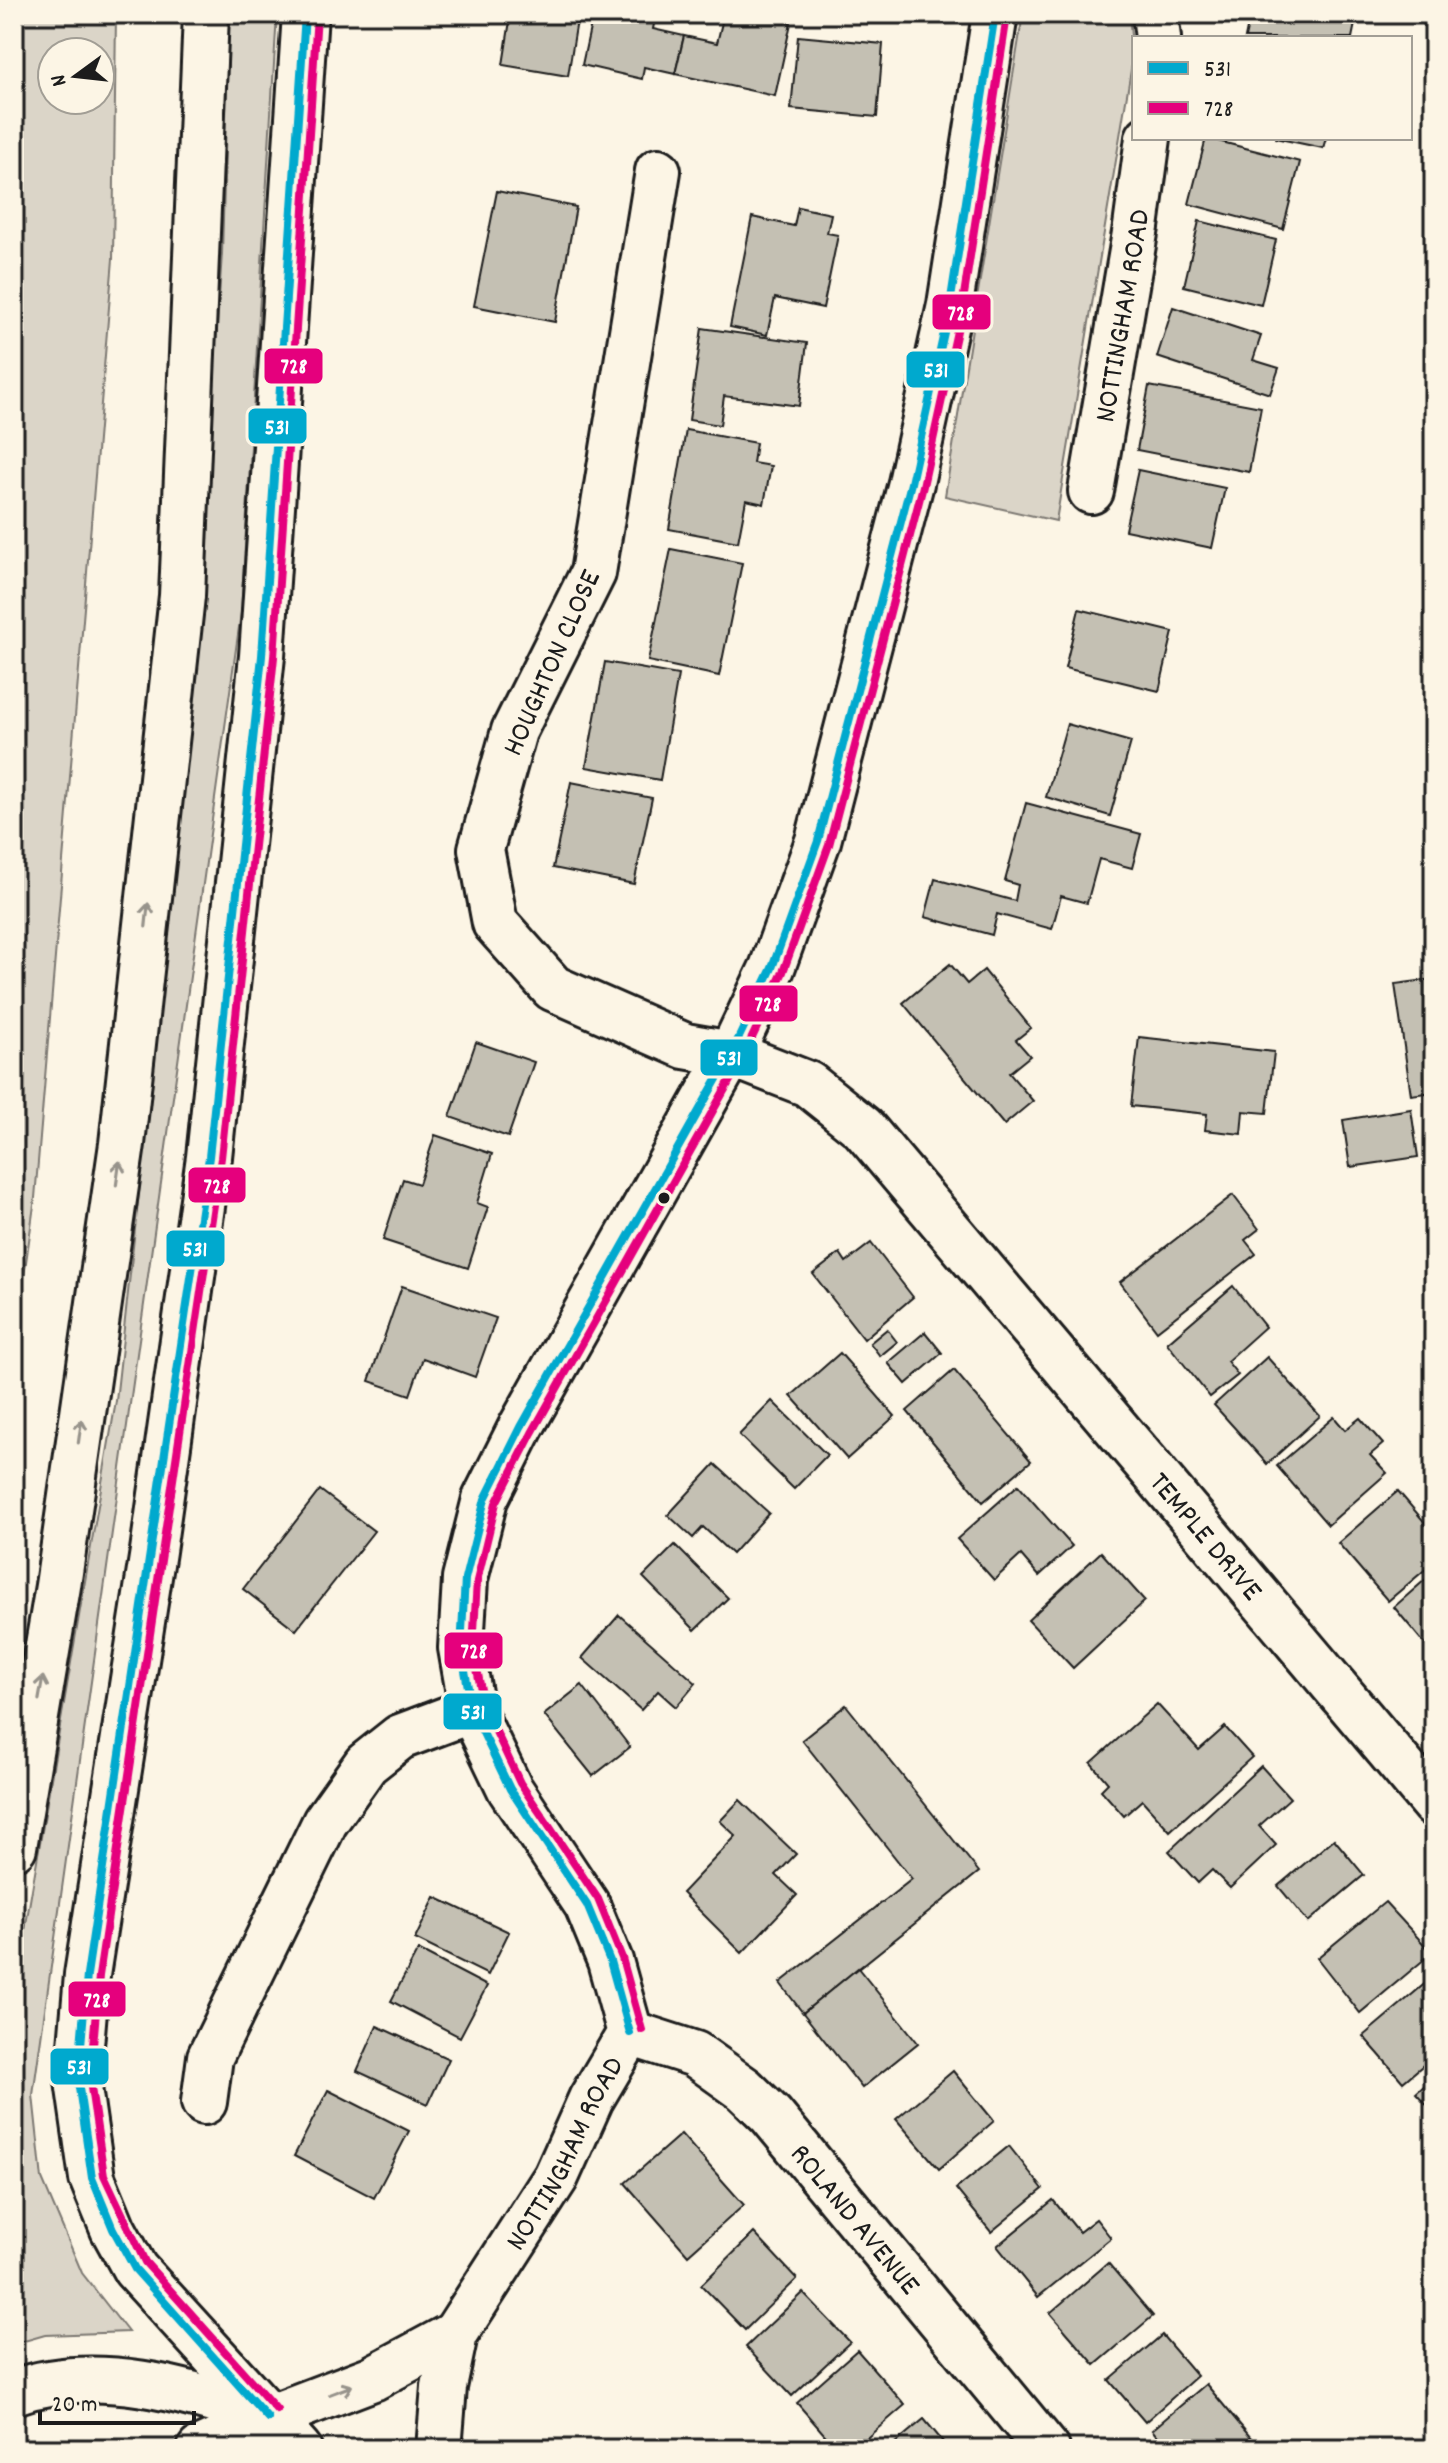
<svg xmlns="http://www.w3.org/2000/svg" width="1448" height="2463" font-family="Dekko,sans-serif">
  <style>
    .green { fill: #dbd5c8; stroke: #7c7872; stroke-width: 2; fill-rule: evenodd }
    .building { fill: #c4c0b3; stroke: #1c1c1c; stroke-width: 2 }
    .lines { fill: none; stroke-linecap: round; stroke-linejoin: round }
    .minor-casing { stroke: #1c1c1c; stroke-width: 50 }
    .highway-casing { stroke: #1c1c1c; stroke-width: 50 }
    .minor { stroke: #fcf5e5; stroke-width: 44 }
    .highway { stroke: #fcf5e5; stroke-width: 44 }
    .bus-1-casing { stroke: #fcf5e5; stroke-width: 14 }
    .bus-2-casing { stroke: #fcf5e5; stroke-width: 14 }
    .bus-1 { stroke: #00a9ce; stroke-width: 8 }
    .bus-2 { stroke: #e5007d; stroke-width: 8 }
    .oneway { stroke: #97938b }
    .bus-dot { fill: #1c1c1c; stroke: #fcf5e5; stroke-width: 3 }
    .labels { text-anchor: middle; stroke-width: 8; stroke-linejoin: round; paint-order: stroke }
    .street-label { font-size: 30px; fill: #1c1c1c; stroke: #fcf5e5 }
    .line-badge { stroke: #fcf5e5; stroke-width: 3 }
    .badge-label { font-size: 22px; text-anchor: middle; font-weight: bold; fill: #fff }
  </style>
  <rect width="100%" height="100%" fill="#fcf5e5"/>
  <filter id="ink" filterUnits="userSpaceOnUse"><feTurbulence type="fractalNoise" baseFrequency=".0125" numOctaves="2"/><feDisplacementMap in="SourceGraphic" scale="16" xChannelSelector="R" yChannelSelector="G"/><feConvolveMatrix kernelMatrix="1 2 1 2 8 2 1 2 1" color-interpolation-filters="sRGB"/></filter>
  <g filter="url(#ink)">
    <!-- green -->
    <g class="green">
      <path d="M14 14H116L113 259 35 1198 14 1348ZM52 52H100V100H52Z"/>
      <polygon points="229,14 277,14 241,613 33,2095 42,2179 82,2273 128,2332 45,2335 14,2344 14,1994 116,1401 155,1048 196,634 222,254"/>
      <polygon points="1023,14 1129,14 1133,58 1056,521 945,496"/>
    </g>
    <!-- building -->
    <g class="building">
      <polygon points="511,14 578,14 568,76 503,65"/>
      <polygon points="593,14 656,14 653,29 684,36 675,74 644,67 642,79 582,65"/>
      <polygon points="724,14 751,14 791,23 775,96 675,74 684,36 717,43"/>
      <polygon points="1250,14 1357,14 1352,38 1245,38"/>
      <polygon points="798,36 883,44 877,117 791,109"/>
      <polygon points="1206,138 1300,162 1283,229 1189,204"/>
      <polygon points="1275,138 1326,138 1323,148"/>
      <polygon points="497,191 576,207 555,322 474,306"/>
      <polygon points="798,207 831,214 827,233 838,235 823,308 775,298 767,335 730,327 752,217 794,226"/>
      <polygon points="1199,221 1276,240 1261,305 1184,286"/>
      <polygon points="1173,307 1261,336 1253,360 1279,368 1270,394 1157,357"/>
      <polygon points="702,328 807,343 799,406 724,396 720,425 689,420"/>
      <polygon points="1149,386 1261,407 1249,472 1137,450"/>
      <polygon points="686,430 756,443 753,463 771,466 764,504 746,500 738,542 669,529"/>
      <polygon points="1138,470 1225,488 1212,548 1125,530"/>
      <polygon points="671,549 742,563 719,676 648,661"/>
      <polygon points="1079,609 1173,632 1159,691 1065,668"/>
      <polygon points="605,662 678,675 660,780 586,767"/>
      <polygon points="1067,724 1131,742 1110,816 1046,797"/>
      <polygon points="571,782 652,798 634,884 553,868"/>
      <polygon points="1026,803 1141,834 1132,868 1099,859 1087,903 1061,896 1052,929 997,914 992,935 925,917 935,879 1015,901 1018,885 1005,881"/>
      <polygon points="950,964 967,984 984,970 1031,1028 1016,1040 1030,1056 1009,1073 1033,1101 1004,1125 903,1003"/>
      <polygon points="1434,979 1434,1092 1411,1095 1395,984"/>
      <polygon points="1139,1037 1274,1052 1267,1113 1243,1111 1241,1134 1205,1130 1207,1114 1131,1106"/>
      <polygon points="476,1042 534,1062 508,1137 450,1117"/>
      <polygon points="1411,1109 1418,1157 1350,1167 1343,1120"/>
      <polygon points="435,1135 492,1154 477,1203 488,1207 468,1268 383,1240 403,1179 419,1184"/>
      <polygon points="1233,1195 1259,1229 1245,1240 1256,1254 1157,1331 1120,1282"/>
      <polygon points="871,1243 913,1297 864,1339 813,1274 840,1253 846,1262"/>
      <polygon points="402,1286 496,1318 475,1377 423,1358 410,1395 369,1381"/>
      <polygon points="1233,1286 1265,1327 1227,1361 1238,1375 1210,1397 1167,1343"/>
      <polygon points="887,1329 897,1342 880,1356 870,1343"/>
      <polygon points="925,1332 942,1353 906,1384 888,1363"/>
      <polygon points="840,1353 895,1416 847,1459 791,1396"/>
      <polygon points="1267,1357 1320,1416 1267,1464 1214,1405"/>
      <polygon points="954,1370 1031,1461 983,1502 907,1411"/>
      <polygon points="772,1401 827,1455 794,1489 739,1435"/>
      <polygon points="1334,1417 1345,1430 1360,1418 1383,1444 1370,1455 1387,1473 1328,1525 1277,1466"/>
      <polygon points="715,1464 769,1513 732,1554 703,1527 693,1538 668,1515"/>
      <polygon points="1018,1485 1072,1546 1039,1576 1021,1555 994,1580 957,1539"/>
      <polygon points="320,1490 374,1531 296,1630 243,1589"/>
      <polygon points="1398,1491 1434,1533 1434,1562 1388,1601 1338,1543"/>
      <polygon points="675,1545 728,1598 695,1630 643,1577"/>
      <polygon points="1101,1552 1145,1601 1073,1668 1028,1620"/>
      <polygon points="1434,1572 1434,1643 1428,1648 1394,1607"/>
      <polygon points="619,1615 696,1683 676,1707 658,1691 641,1710 582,1658"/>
      <polygon points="582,1685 630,1747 593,1776 544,1715"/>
      <polygon points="1157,1704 1199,1750 1225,1727 1252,1757 1170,1831 1142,1800 1124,1816 1101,1790 1108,1783 1091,1763"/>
      <polygon points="846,1705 979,1872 803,2013 780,1983 912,1879 802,1740"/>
      <polygon points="1261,1766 1290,1798 1259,1826 1276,1845 1230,1888 1212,1870 1198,1883 1169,1851"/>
      <polygon points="740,1800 796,1854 776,1875 797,1895 742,1953 682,1893 736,1836 720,1821"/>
      <polygon points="1334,1839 1364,1875 1308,1922 1278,1886"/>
      <polygon points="435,1897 509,1932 488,1975 415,1939"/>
      <polygon points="1385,1902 1432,1953 1360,2013 1317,1958"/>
      <polygon points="418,1950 487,1986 460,2037 391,2001"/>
      <polygon points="858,1968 918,2043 862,2088 803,2013"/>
      <polygon points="1434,1976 1434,2056 1403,2082 1363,2036"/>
      <polygon points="377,2026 449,2059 428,2104 357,2071"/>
      <polygon points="953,2071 994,2121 939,2169 896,2119"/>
      <polygon points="1434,2077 1434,2113 1416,2093"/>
      <polygon points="328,2090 409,2131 374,2198 294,2156"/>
      <polygon points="681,2134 744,2205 688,2255 625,2183"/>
      <polygon points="1009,2146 1043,2189 991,2232 956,2189"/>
      <polygon points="1053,2200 1079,2232 1096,2219 1111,2238 1038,2297 997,2246"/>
      <polygon points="754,2233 797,2279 745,2330 701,2285"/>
      <polygon points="1108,2263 1153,2316 1095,2365 1050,2313"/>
      <polygon points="803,2293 850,2342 792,2396 746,2347"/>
      <polygon points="1162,2335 1197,2376 1145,2422 1109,2380"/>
      <polygon points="857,2350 905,2405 854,2449 837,2449 797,2403"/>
      <polygon points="1206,2384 1251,2438 1238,2449 1168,2449 1152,2430"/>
      <polygon points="924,2419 949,2449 888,2449"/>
    </g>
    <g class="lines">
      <!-- minor casing -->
      <g class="minor-casing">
        <g id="minor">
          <polyline points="1155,14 1158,38"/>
          <path id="s1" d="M658 171 593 573 514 731 481 849 495 923 553 988 685 1046 731 1054 808 1084 863 1128 1434 1804"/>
          <path id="s2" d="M1091 491 1136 227 1148 138"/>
          <path id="s3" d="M630 2033 695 2054 744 2089 771 2115 1047 2449"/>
          <polyline points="204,2102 210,2057 325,1822 366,1764 400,1737 472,1710"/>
          <polyline points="268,2418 373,2378 455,2334"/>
          <path id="s4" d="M439 2449 444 2387 455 2334 556 2177 591 2099 630 2033 610 1961 587 1905 510 1789 472 1710 461 1648 465 1579 485 1499 521 1427 731 1054 772 968 818 841 911 483 950 305 995 14"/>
        </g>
      </g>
      <!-- highway casing -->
      <g class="highway-casing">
        <g id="highway">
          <polyline points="14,1847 58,1586 122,1144 182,596 206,14"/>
          <path d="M14 2392C95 2363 188 2390 265 2417"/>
          <polyline points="200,2449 268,2418"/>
          <polyline points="299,2449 135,2269 113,2229 92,2178 78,2081 87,1975 153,1551 209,1157 262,656 305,14"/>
        </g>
      </g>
      <!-- minor -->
      <use href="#minor" class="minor"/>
      <!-- highway -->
      <use href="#highway" class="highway"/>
      <!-- bus-1 casing -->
      <g class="bus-1-casing">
        <g id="bus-1">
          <polyline points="630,2033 610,1961 587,1905 510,1789 472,1710 461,1648 465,1579 485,1499 521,1427 731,1054 772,968 818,841 911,483 950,305 995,14"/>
          <polyline points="268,2418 135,2269 113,2229 92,2178 78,2081 87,1975 209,1157 262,656 305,14"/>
        </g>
      </g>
      <!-- bus-2 casing -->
      <g class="bus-2-casing">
        <g id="bus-2">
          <polyline points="642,2030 622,1958 598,1899 520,1783 484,1706 473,1647 477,1581 496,1503 532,1433 742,1059 783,972 829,845 923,486 962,308 1007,16"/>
          <polyline points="277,2410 145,2262 104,2175 90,2081 99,1976 221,1158 274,657 317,15"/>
        </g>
      </g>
      <!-- bus-1 -->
      <use href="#bus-1" class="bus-1"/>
      <!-- bus-2 -->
      <use href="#bus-2" class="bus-2"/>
    </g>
    <!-- one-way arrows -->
    <defs><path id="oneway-shaft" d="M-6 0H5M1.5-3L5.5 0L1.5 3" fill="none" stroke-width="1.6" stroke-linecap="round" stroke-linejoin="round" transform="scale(2)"/></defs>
    <g class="oneway">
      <use href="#oneway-shaft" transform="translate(147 915) rotate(-84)"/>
      <use href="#oneway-shaft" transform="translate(118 1173) rotate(-82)"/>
      <use href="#oneway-shaft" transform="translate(80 1431) rotate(-82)"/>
      <use href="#oneway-shaft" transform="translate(41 1688) rotate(-80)"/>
      <use href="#oneway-shaft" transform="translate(341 2390) rotate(-21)"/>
    </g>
  </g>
  <!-- markers -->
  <circle class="bus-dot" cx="664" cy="1198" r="7"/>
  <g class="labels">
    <!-- street labels -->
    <g class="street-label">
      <text dy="10" stroke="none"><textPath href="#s2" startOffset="178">NOTTINGHAM ROAD</textPath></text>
      <text transform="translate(550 662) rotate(-66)" y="10">HOUGHTON CLOSE</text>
      <text dy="10" stroke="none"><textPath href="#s1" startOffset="1746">TEMPLE DRIVE</textPath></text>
      <text dy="10" stroke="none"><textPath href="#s4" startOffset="328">NOTTINGHAM ROAD</textPath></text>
      <text dy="10" stroke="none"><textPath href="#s3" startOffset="300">ROLAND AVENUE</textPath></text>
    </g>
  </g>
  <g class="line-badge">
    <rect x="931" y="293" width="61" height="38" rx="8" fill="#e5007d"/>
    <rect x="263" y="347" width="61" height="38" rx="8" fill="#e5007d"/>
    <rect x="905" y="350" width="61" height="39" rx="8" fill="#00a9ce"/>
    <rect x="247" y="407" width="61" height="38" rx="8" fill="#00a9ce"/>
    <rect x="738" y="984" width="61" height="39" rx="8" fill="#e5007d"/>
    <rect x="699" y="1038" width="60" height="39" rx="8" fill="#00a9ce"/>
    <rect x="187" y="1166" width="60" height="38" rx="8" fill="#e5007d"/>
    <rect x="165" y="1229" width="61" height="39" rx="8" fill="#00a9ce"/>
    <rect x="443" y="1631" width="61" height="39" rx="8" fill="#e5007d"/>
    <rect x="442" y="1692" width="61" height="39" rx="8" fill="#00a9ce"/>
    <rect x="67" y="1980" width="60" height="38" rx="8" fill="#e5007d"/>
    <rect x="49" y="2047" width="61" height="39" rx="8" fill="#00a9ce"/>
  </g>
  <g class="badge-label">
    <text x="961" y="320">728</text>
    <text x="294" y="373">728</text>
    <text x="936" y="377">531</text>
    <text x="277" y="434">531</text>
    <text x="768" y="1011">728</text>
    <text x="729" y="1065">531</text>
    <text x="217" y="1193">728</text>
    <text x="195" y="1256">531</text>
    <text x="474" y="1658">728</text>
    <text x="473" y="1719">531</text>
    <text x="97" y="2007">728</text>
    <text x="79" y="2074">531</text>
  </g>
  <!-- margin -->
  <rect width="1448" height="2463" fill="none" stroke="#fcf5e5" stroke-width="48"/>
  <rect x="24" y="24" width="1400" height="2415" fill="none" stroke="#1c1c1c" stroke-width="3" filter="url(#ink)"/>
  <!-- legend -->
  <rect x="1132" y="36" width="280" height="104" fill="#fcf5e5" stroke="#a29e95" stroke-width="2"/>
  <rect x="1148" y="62" width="40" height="12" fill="#00a9ce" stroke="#a29e95" stroke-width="2"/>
  <text x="1204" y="76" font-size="24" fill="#1c1c1c">531</text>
  <rect x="1148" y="102" width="40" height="12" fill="#e5007d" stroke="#a29e95" stroke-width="2"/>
  <text x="1204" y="116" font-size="24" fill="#1c1c1c">728</text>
  <!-- north arrow -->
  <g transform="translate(76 76) rotate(255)"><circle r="38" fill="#fcf5e5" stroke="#a29e95" stroke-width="2"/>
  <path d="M0-6L14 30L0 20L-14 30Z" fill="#1c1c1c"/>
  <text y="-12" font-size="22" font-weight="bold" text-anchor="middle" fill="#1c1c1c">N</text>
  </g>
  <!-- scale -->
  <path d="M40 2411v12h154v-12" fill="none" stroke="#1c1c1c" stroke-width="4"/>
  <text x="52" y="2411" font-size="24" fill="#1c1c1c" stroke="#fcf5e5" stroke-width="6" paint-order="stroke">20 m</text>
</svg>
